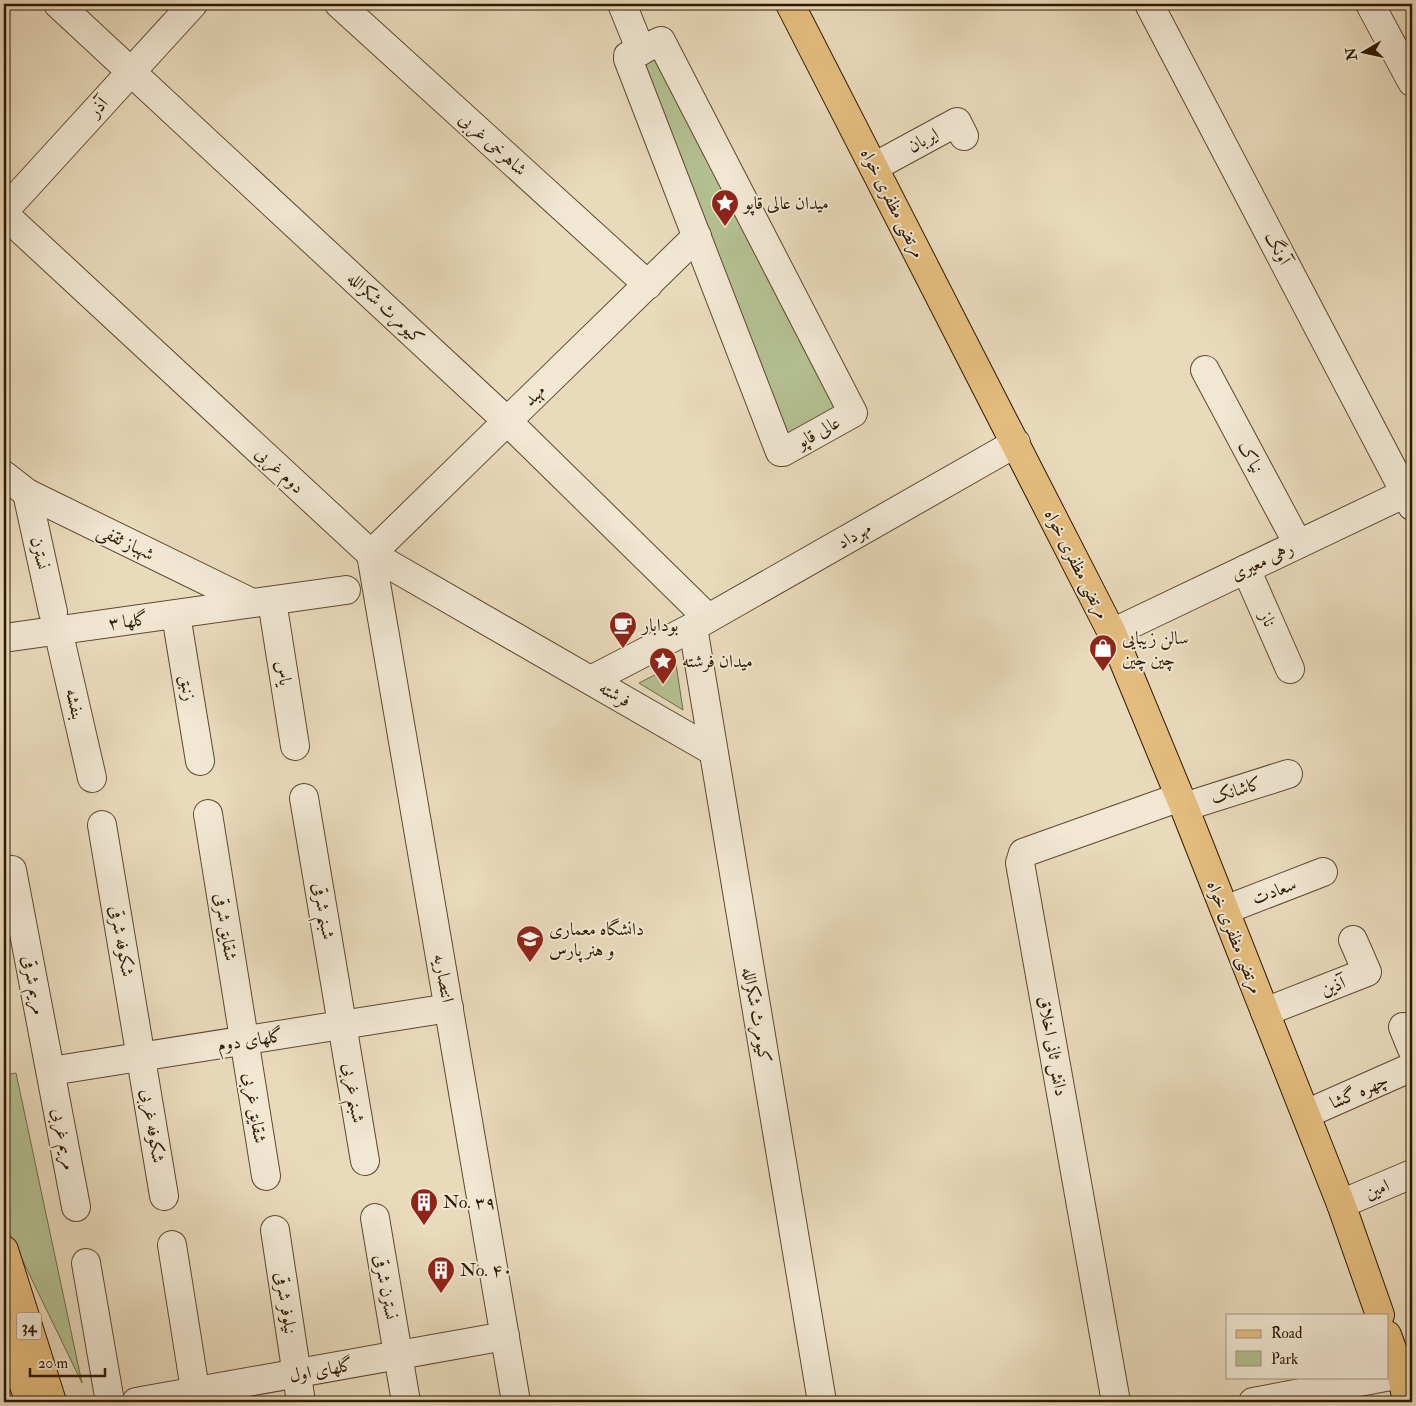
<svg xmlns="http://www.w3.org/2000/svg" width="1416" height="1406" font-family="'IM FELL Double Pica',Amiri,serif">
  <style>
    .green { fill: #b4c092; stroke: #716c49 }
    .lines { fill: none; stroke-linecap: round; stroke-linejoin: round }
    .minor-casing { stroke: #5d492f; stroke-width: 30 }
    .major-casing { stroke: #2e1900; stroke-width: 30 }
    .highway-casing { stroke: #2e1900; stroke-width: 30 }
    .minor { stroke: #f1e7d3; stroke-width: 28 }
    .major { stroke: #e4bd7e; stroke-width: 28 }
    .highway { stroke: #e4bd7e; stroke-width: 28 }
    .labels { text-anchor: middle; stroke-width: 4; stroke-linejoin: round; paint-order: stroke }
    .shield { fill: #f1e7d3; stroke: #68573f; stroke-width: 1 }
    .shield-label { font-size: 16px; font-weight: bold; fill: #2e1900 }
    .street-label { font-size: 18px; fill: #2e1900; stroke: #f1e7d3 }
    .poi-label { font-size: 18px; fill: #2e1900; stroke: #f1e7d3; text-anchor: start }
  </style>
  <rect width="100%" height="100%" fill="#e9dabc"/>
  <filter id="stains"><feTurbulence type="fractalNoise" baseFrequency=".004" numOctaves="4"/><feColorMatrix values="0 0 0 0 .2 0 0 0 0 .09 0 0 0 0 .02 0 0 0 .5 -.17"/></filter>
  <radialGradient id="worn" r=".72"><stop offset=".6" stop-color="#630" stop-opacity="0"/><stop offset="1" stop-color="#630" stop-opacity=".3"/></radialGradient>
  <!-- green -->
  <g class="green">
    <polygon points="659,50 843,411 783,445 635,61"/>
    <polygon points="676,664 683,710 639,683"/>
    <polygon points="16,1073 82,1383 4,1222 4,1075"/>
  </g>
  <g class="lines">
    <!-- minor casing -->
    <g class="minor-casing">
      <g id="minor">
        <polyline points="58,4 507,421 708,618"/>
        <polyline points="339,4 648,285"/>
        <polyline points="622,4 641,51"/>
        <polyline points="1149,4 1412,506"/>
        <polyline points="1370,4 1412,82"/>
        <polygon points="661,41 853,413 783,452 780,452 628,59 628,56"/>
        <polyline points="874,167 957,122 964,136"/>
        <polyline points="4,211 193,4"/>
        <polyline points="4,214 371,554 713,751"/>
        <polyline points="1205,370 1298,544"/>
        <polyline points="4,475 27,493 252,603"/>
        <polyline points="27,493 53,612"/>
        <polyline points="371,554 516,1402"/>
        <polyline points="371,554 697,236"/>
        <polyline points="1246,569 1290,669"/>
        <polyline points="272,601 295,746"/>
        <polyline points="176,615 200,761"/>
        <polyline points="693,627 822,1402"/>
        <polyline points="58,630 92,778"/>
        <polyline points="1112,633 1412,490"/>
        <polyline points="4,638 346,590"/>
        <polyline points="591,680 693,627 1016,443"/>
        <polyline points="304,798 365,1161"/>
        <polyline points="1184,807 1288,774"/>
        <polyline points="208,814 266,1176"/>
        <polyline points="102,825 164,1196"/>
        <polyline points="12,870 76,1207"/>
        <polyline points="1225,910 1323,872"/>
        <polyline points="1265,1012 1367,972 1353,940"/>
        <polyline points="1403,1027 1412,1049"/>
        <polyline points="51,1071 449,1008"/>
        <polyline points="1306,1114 1412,1067"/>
        <polyline points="1341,1204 1412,1174"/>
        <polyline points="375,1218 406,1402"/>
        <polyline points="275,1230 301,1402"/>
        <polyline points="172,1245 197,1402"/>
        <polyline points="86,1263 110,1402"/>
        <polyline points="136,1402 505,1336"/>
        <polyline points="1116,1402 1020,863 1023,853 1180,797"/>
        <polyline points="1253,1402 1412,1372"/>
      </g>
    </g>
    <!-- major casing -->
    <g class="major-casing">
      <g id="major">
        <polyline points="790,4 1112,633 1184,807 1341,1204 1380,1315"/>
        <polyline points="1387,1335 1402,1376 1407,1402"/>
      </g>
    </g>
    <!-- highway casing -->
    <g class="highway-casing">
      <g id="highway">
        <polyline points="4,1250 52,1402"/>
        <polyline points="4,1330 30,1402"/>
      </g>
    </g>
    <!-- minor -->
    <use href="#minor" class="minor"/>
    <!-- major -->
    <use href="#major" class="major"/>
    <!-- highway -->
    <use href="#highway" class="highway"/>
  </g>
  <!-- icons -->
  <defs>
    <g id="sight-pin" transform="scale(1.4375)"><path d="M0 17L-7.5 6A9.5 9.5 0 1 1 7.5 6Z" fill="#8f2418" stroke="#f1e7d3"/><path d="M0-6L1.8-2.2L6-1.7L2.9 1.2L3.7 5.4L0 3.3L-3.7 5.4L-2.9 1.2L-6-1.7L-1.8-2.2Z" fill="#fff"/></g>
    <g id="cafe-pin" transform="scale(1.4375)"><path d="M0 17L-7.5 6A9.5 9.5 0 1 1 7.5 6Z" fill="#8f2418" stroke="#f1e7d3"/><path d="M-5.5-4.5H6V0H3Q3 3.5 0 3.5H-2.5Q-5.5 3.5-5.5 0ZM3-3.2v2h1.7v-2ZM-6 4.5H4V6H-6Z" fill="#fff"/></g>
    <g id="shop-pin" transform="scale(1.4375)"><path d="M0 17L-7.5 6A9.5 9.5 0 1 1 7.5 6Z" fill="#8f2418" stroke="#f1e7d3"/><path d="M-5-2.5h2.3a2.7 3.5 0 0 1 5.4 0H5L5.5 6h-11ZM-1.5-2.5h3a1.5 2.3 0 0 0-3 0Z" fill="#fff"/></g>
    <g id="university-pin" transform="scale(1.4375)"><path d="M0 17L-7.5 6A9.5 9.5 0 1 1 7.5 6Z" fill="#8f2418" stroke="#f1e7d3"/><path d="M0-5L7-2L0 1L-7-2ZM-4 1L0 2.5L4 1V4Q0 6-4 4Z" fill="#fff"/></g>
    <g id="building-pin" transform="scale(1.4375)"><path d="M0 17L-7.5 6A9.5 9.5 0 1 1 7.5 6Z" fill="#8f2418" stroke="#f1e7d3"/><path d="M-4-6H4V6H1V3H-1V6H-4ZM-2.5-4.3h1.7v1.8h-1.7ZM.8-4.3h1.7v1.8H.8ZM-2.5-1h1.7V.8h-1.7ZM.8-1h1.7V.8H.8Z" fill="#fff"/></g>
  </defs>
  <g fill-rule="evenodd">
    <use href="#sight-pin" x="725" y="203"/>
    <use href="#cafe-pin" x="623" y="625"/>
    <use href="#shop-pin" x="1103" y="648"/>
    <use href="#sight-pin" x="663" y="661"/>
    <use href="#university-pin" x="530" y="939"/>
    <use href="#building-pin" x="424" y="1202"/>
    <use href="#building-pin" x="441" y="1270"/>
  </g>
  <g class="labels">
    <!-- shield labels -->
    <rect class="shield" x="16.5" y="1312.5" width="25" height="27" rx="4"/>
    <g class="shield-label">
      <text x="29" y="1332">34</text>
    </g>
    <!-- street labels -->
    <g class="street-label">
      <text transform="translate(98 107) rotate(-48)" y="6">آذر</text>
      <text transform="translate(923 140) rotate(-29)" y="6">ایربان</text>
      <text transform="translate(493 144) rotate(42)" y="6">شاهرخی غربی</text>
      <text transform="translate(893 203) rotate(63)" y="6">مرتضی مظفری خواه</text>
      <text transform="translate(1278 248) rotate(62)" y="6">آونگ</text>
      <text transform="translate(386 308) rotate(43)" y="6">کیومرث شکرالله</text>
      <text transform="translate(534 395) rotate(-44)" y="6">مهبد</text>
      <text transform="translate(818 432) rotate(-29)" y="6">عالی قاپو</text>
      <text transform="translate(1251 457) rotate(62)" y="6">نیاک</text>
      <text transform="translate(280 470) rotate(43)" y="6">دوم غربی</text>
      <text transform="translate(854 535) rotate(-30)" y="6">مهرداد</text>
      <text transform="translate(126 542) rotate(26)" y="6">شهباز ثقفی</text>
      <text transform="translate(40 553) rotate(77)" y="6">نسترن</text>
      <text transform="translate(1262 561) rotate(-25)" y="6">رهی معیری</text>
      <text transform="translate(1077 564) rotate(63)" y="6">مرتضی مظفری خواه</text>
      <text transform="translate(1268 619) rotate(66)" y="6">ناز</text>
      <text transform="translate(128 621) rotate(-7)" y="6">گلها ۳</text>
      <text transform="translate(284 673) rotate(81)" y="6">یاس</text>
      <text transform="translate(188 688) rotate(81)" y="6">زنبق</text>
      <text transform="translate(615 694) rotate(30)" y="6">فرشته</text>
      <text transform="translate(75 704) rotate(77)" y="6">بنفشه</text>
      <text transform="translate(1236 790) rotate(-17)" y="6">کاشانک</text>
      <text transform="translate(1274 891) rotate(-21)" y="6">سعادت</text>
      <text transform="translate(324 911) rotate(80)" y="6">شبنم شرقی</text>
      <text transform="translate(226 927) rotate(81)" y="6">شقایق شرقی</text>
      <text transform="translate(1235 937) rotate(68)" y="6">مرتضی مظفری خواه</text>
      <text transform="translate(122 941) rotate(80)" y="6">شکوفه شرقی</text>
      <text transform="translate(444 978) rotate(80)" y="6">انتصاریه</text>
      <text transform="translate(34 985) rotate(79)" y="6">مریم شرقی</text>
      <text transform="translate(1333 986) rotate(-21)" y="6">آذین</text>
      <text transform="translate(757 1015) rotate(80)" y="6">کیومرث شکرالله</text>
      <text transform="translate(250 1040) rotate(-9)" y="6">گلهای دوم</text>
      <text transform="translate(1053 1046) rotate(80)" y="6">دانش ثانی اخلاق</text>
      <text transform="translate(1359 1091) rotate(-24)" y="6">چهره گشا</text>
      <text transform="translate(354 1093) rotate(81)" y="6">شبنم غربی</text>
      <text transform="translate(255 1108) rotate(81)" y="6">شقایق غربی</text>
      <text transform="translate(153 1126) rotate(81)" y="6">شکوفه غربی</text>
      <text transform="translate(64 1139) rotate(79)" y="6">مریم غربی</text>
      <text transform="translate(1377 1189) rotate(-23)" y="6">امین</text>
      <text transform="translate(386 1287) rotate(80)" y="6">نسترن شرقی</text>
      <text transform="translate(286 1303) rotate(81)" y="6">نیلوفر شرقی</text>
      <text transform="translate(321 1370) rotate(-11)" y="6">گلهای اول</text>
    </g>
    <!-- poi labels -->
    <g class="poi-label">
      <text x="744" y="209">میدان عالی قاپو</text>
      <text x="642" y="631">بودابار</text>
      <text x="1122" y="644">سالن زیبایی<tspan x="1122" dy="21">چین چین</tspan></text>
      <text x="682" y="667">میدان فرشته</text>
      <text x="549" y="935">دانشگاه معماری<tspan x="549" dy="21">و هنر پارس</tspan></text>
      <text x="443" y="1208">No. ۳۹</text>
      <text x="460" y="1276">No. ۴۰</text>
    </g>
  </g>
  <!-- margin -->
  <rect width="1416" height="1406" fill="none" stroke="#e9dabc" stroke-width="20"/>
  <rect x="5" y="5" width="1406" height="1396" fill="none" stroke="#2e1900" stroke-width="2.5"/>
  <rect x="10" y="10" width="1396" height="1386" fill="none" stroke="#2e1900"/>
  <!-- legend -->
  <rect x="1226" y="1314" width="162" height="65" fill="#f1e7d3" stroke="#a3957f"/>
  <rect x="1236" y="1330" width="25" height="8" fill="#e4bd7e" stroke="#a3957f"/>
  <text x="1271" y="1338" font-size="15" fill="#2e1900">Road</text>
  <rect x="1236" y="1351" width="25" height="15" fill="#b4c092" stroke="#a3957f"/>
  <text x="1271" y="1364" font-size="15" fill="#2e1900">Park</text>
  <!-- north arrow -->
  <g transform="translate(1364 52) rotate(261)" stroke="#f1e7d3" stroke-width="4" paint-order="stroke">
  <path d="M0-4L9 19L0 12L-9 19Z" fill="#2e1900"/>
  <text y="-8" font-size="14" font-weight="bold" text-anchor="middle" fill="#2e1900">N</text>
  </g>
  <!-- scale -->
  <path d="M30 1368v8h75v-8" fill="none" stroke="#2e1900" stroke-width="2.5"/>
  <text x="38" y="1368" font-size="15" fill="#2e1900" stroke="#f1e7d3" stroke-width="4" paint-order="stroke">20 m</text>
  <rect width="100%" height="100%" filter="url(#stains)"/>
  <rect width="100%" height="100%" fill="url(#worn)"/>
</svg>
